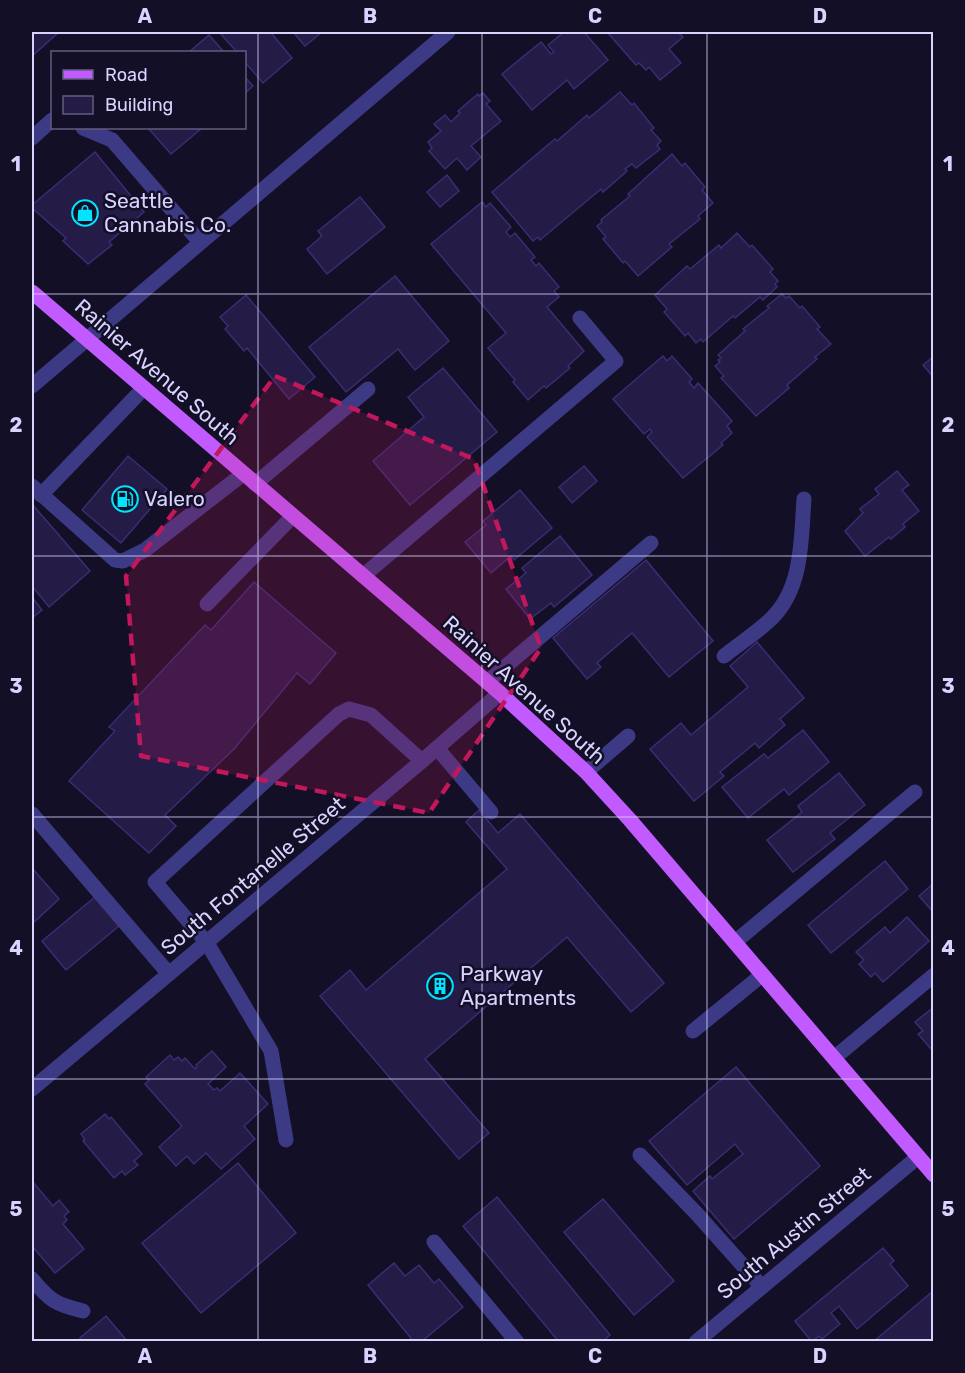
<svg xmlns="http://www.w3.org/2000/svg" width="965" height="1373" font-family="Rubik,sans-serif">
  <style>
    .building { fill: #241b47; stroke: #3b2d73; stroke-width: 1.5 }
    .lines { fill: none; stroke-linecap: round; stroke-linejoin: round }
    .service { stroke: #3d3a85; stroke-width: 15 }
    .minor { stroke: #3d3a85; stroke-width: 15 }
    .tertiary { stroke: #3d3a85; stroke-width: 15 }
    .primary { stroke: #c25bff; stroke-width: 15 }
    .marked { fill: #c2185b; fill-opacity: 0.2; stroke: #c2185b; stroke-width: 4.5; stroke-dasharray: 12 8; stroke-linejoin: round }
    .grid { fill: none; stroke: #d9d4ff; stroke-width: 1.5; stroke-opacity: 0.55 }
    .labels { text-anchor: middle; stroke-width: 5; stroke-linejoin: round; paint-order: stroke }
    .poi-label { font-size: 21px; fill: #d9d4ff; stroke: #130f26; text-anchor: start }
    .street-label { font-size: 21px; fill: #d9d4ff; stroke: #130f26 }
    .neatline { fill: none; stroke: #d9d4ff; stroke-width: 2 }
    .grid-label { font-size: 20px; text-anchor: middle; font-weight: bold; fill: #d9d4ff }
  </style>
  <rect width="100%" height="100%" fill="#130f26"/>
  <!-- building -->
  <g class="building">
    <polygon points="32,32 59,32 32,56"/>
    <polygon points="219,32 274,32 272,34 292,58 263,83 244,61 244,52 237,52"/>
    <polygon points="293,32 322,32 305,46"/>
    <polygon points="564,32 584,32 608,60 574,89 567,80 532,110 502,74 541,42 551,54 554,52 548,45"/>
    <polygon points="607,32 678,32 683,37 669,49 681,63 660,80 649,67 646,70 639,63 636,65"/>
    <polygon points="209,35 224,52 189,52"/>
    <polygon points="244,76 253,86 244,94"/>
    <polygon points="620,92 632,105 634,103 654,128 651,130 661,141 657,145 660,149 636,168 632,164 625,169 627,171 603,192 601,189 540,240 538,237 533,241 492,192 555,139 557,141 587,115 589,118"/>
    <polygon points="483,93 490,101 486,104 501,121 471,146 481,157 467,170 457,158 445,169 429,151 432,148 428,142 441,131 434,124 445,115 451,122 460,113 458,111 478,94 479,96"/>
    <polygon points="148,128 202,128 171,154"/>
    <polygon points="95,152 144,212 109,242 112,245 88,264 63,241 66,238 32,208 32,205"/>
    <polygon points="672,154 682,166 685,163 705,187 702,190 713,203 698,216 700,219 669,244 672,247 638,276 625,261 623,263 603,239 606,237 597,226 602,222 601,220 630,196 628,194"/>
    <polygon points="447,175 459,191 440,207 427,192"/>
    <polygon points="360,197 385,227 327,274 307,249 322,236 318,231"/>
    <polygon points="482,202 486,207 490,203 511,227 506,232 510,237 515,233 535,257 531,260 536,266 539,263 559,287 554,291 559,297 547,307 584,351 568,366 570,368 546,388 544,386 528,400 513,382 515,380 488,348 506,333 431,244"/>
    <polygon points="737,233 750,247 752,245 773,269 770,272 778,281 775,284 777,287 763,300 760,297 735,318 733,316 703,342 701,339 696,343 688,333 685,336 664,312 667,309 655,295 687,266 690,269 719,245 721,248"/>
    <polygon points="395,276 449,341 415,370 398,349 346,392 309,347"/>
    <polygon points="782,294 786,298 789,296 800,308 802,306 820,327 817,329 831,344 815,357 817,359 787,385 789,388 756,416 721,378 724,376 715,366 720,362 718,360 721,358 718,355 745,331 743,329 769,308 767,306"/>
    <polygon points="246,295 315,377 289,399 247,348 244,351 225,329 228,326 220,317"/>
    <polygon points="663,356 667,361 672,356 692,379 689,382 694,388 698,383 732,421 727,426 732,433 721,443 723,445 683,478 647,437 652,432 650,429 644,434 613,399"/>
    <polygon points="934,356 934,378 923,365"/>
    <polygon points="443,368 497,432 410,505 373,461 424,417 408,397"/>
    <polygon points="128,456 167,489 121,543 82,510"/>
    <polygon points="584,466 597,481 572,503 559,487"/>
    <polygon points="897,471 909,485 902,490 919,511 903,524 905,527 891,539 889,537 865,556 845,531 863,513 860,509 879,494 875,489"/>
    <polygon points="520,490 552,528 514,560 511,556 491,573 465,542 486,525 483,521"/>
    <polygon points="32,504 90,571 49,607 32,586"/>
    <polygon points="560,536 592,575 554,607 551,603 530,619 506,589 526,573 522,568"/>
    <polygon points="646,560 713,641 669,677 632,633 597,663 601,667 587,679 553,638"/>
    <polygon points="254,582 336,653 310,684 297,673 234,749 165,815 176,826 149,853 69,781 115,731 109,727 205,625 211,630"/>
    <polygon points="32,597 42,610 32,618"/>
    <polygon points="757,642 804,698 780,719 785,725 759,748 755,743 720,772 724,776 694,801 650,749 681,723 691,735 748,687 730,666"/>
    <polygon points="803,730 829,762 789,795 784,789 748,818 722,787 764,754 768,758"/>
    <polygon points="839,773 865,805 830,833 835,839 793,872 767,840 802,812 798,806"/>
    <polygon points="479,810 498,833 520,814 664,983 631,1012 567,937 425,1059 489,1133 459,1159 320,996 350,970 366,990 507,869 466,822"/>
    <polygon points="885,861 908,889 831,953 808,925"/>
    <polygon points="32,868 59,899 32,924"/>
    <polygon points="934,883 934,913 919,896"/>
    <polygon points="95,897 119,926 66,970 42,941"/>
    <polygon points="907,917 929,941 883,982 875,973 871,977 859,964 864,960 856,952 885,927 890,933"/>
    <polygon points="934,1007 934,1049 932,1050 918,1034 923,1031 915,1022"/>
    <polygon points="212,1051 226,1067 208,1084 214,1090 217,1088 220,1091 240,1073 268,1104 244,1126 255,1139 221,1169 206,1153 194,1164 187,1156 176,1166 159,1147 182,1126 145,1084 149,1080 146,1077 170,1055 174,1060 178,1057 182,1061 185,1058 195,1069 197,1067 196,1065"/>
    <polygon points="736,1067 820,1166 734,1239 693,1191 710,1176 712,1179 743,1154 735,1144 687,1185 649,1141"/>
    <polygon points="105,1114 109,1119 111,1117 142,1154 134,1161 138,1165 125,1175 122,1171 114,1178 83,1141 85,1140 81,1134"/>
    <polygon points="238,1163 296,1233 201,1313 142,1243"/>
    <polygon points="32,1181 53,1206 59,1200 69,1212 64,1216 67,1220 63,1224 84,1249 55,1273 32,1246"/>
    <polygon points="497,1197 610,1335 602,1342 559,1342 463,1226"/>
    <polygon points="603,1199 674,1281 634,1315 564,1232"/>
    <polygon points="883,1248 894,1261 890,1264 908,1286 857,1329 839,1306 831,1313 840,1324 822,1339 819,1336 812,1342 795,1321"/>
    <polygon points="394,1263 405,1276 419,1265 434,1283 439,1279 463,1307 421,1342 414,1342 368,1285"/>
    <polygon points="933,1291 934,1342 873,1342"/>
    <polygon points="106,1316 128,1342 82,1342 80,1338"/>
  </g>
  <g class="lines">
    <!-- service -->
    <g class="service">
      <polyline points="83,128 112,140 200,242"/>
      <polyline points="32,138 52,120"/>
      <polyline points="255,484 368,389"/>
      <polyline points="32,486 115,560 123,561 145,550 243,474"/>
      <polyline points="41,495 144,388"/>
      <polyline points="363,576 616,361 580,318"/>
      <polyline points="207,604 293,516"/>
      <path d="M724 656C740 643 758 632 772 618 803 587 801 539 804 499"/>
      <polyline points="487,682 651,543"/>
      <polyline points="437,748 491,812"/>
      <polyline points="586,772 628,736"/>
      <polyline points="32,814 169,974"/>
      <polyline points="735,942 915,792"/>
      <polyline points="693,1031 762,975"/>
      <polyline points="286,1140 271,1051 207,943 155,882 339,714 349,709 371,715 422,761"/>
      <polyline points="640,1155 697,1214 762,1287"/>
      <polyline points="434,1242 517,1342"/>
      <path d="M32 1279C50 1301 55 1304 83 1311"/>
    </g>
    <!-- minor -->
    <g class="minor">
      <polyline points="834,1058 934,975"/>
      <polyline points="32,1089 422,761 500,693"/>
      <polyline points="696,1342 918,1157"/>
    </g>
    <!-- tertiary -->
    <polyline class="tertiary" points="32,386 448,32"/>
    <!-- primary -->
    <polyline class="primary" points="32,292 500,693 586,772 630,820 934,1175"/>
  </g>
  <!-- marked area -->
  <path class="marked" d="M275 376 474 459 541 648 429 813 141 756 126 576Z"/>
  <!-- grid -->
  <path class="grid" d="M258 32V1342M482 32V1342M707 32V1342M32 294H934M32 556H934M32 817H934M32 1079H934"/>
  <!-- icons -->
  <defs>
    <g id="shop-ring" transform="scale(1.35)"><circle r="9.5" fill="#130f26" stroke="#00e5ff" stroke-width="1.5"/><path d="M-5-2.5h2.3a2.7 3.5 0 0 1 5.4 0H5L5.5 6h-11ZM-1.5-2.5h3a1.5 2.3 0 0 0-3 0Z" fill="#00e5ff"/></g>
    <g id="fuel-ring" transform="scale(1.35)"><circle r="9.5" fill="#130f26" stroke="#00e5ff" stroke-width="1.5"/><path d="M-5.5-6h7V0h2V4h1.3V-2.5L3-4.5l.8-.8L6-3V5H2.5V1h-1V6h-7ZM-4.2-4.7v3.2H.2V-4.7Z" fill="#00e5ff"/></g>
    <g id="building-ring" transform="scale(1.35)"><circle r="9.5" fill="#130f26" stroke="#00e5ff" stroke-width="1.5"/><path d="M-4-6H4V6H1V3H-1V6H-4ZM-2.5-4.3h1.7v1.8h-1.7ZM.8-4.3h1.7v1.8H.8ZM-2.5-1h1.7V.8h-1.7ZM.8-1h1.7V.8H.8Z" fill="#00e5ff"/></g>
  </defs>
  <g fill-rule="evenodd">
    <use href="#shop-ring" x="85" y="213"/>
    <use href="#fuel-ring" x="125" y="499"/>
    <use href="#building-ring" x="440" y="986"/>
  </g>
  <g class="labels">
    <!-- poi labels -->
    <g class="poi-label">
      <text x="104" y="208">Seattle<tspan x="104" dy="24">Cannabis Co.</tspan></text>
      <text x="144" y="506">Valero</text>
      <text x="460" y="981">Parkway<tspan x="460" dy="24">Apartments</tspan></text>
    </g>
    <!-- street labels -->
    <g class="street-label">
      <text transform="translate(157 372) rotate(41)" y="7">Rainier Avenue South</text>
      <text transform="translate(524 690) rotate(42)" y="7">Rainier Avenue South</text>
      <text transform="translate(253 876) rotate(-40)" y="7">South Fontanelle Street</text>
      <text transform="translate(794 1233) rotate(-40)" y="7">South Austin Street</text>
    </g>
  </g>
  <!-- border -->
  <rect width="965" height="1373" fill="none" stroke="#130f26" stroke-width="66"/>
  <!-- legend -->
  <rect x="51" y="51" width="195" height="78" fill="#130f26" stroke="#625e7d" stroke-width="1.5"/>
  <rect x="63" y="70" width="30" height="9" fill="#c25bff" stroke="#625e7d" stroke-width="1.5"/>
  <text x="105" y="81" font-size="18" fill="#d9d4ff">Road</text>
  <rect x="63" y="96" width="30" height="18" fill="#241b47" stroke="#625e7d" stroke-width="1.5"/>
  <text x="105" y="111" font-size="18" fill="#d9d4ff">Building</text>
  <rect x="33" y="33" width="899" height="1307" class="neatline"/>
  <g class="grid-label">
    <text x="145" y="23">A</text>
    <text x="370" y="23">B</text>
    <text x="595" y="23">C</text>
    <text x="820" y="23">D</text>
    <text x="16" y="171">1</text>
    <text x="948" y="171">1</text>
    <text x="16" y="432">2</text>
    <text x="948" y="432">2</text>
    <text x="16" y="693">3</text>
    <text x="948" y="693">3</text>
    <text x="16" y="955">4</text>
    <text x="948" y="955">4</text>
    <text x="16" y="1216">5</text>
    <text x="948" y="1216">5</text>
    <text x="145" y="1363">A</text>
    <text x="370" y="1363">B</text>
    <text x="595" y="1363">C</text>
    <text x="820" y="1363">D</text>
  </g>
</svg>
